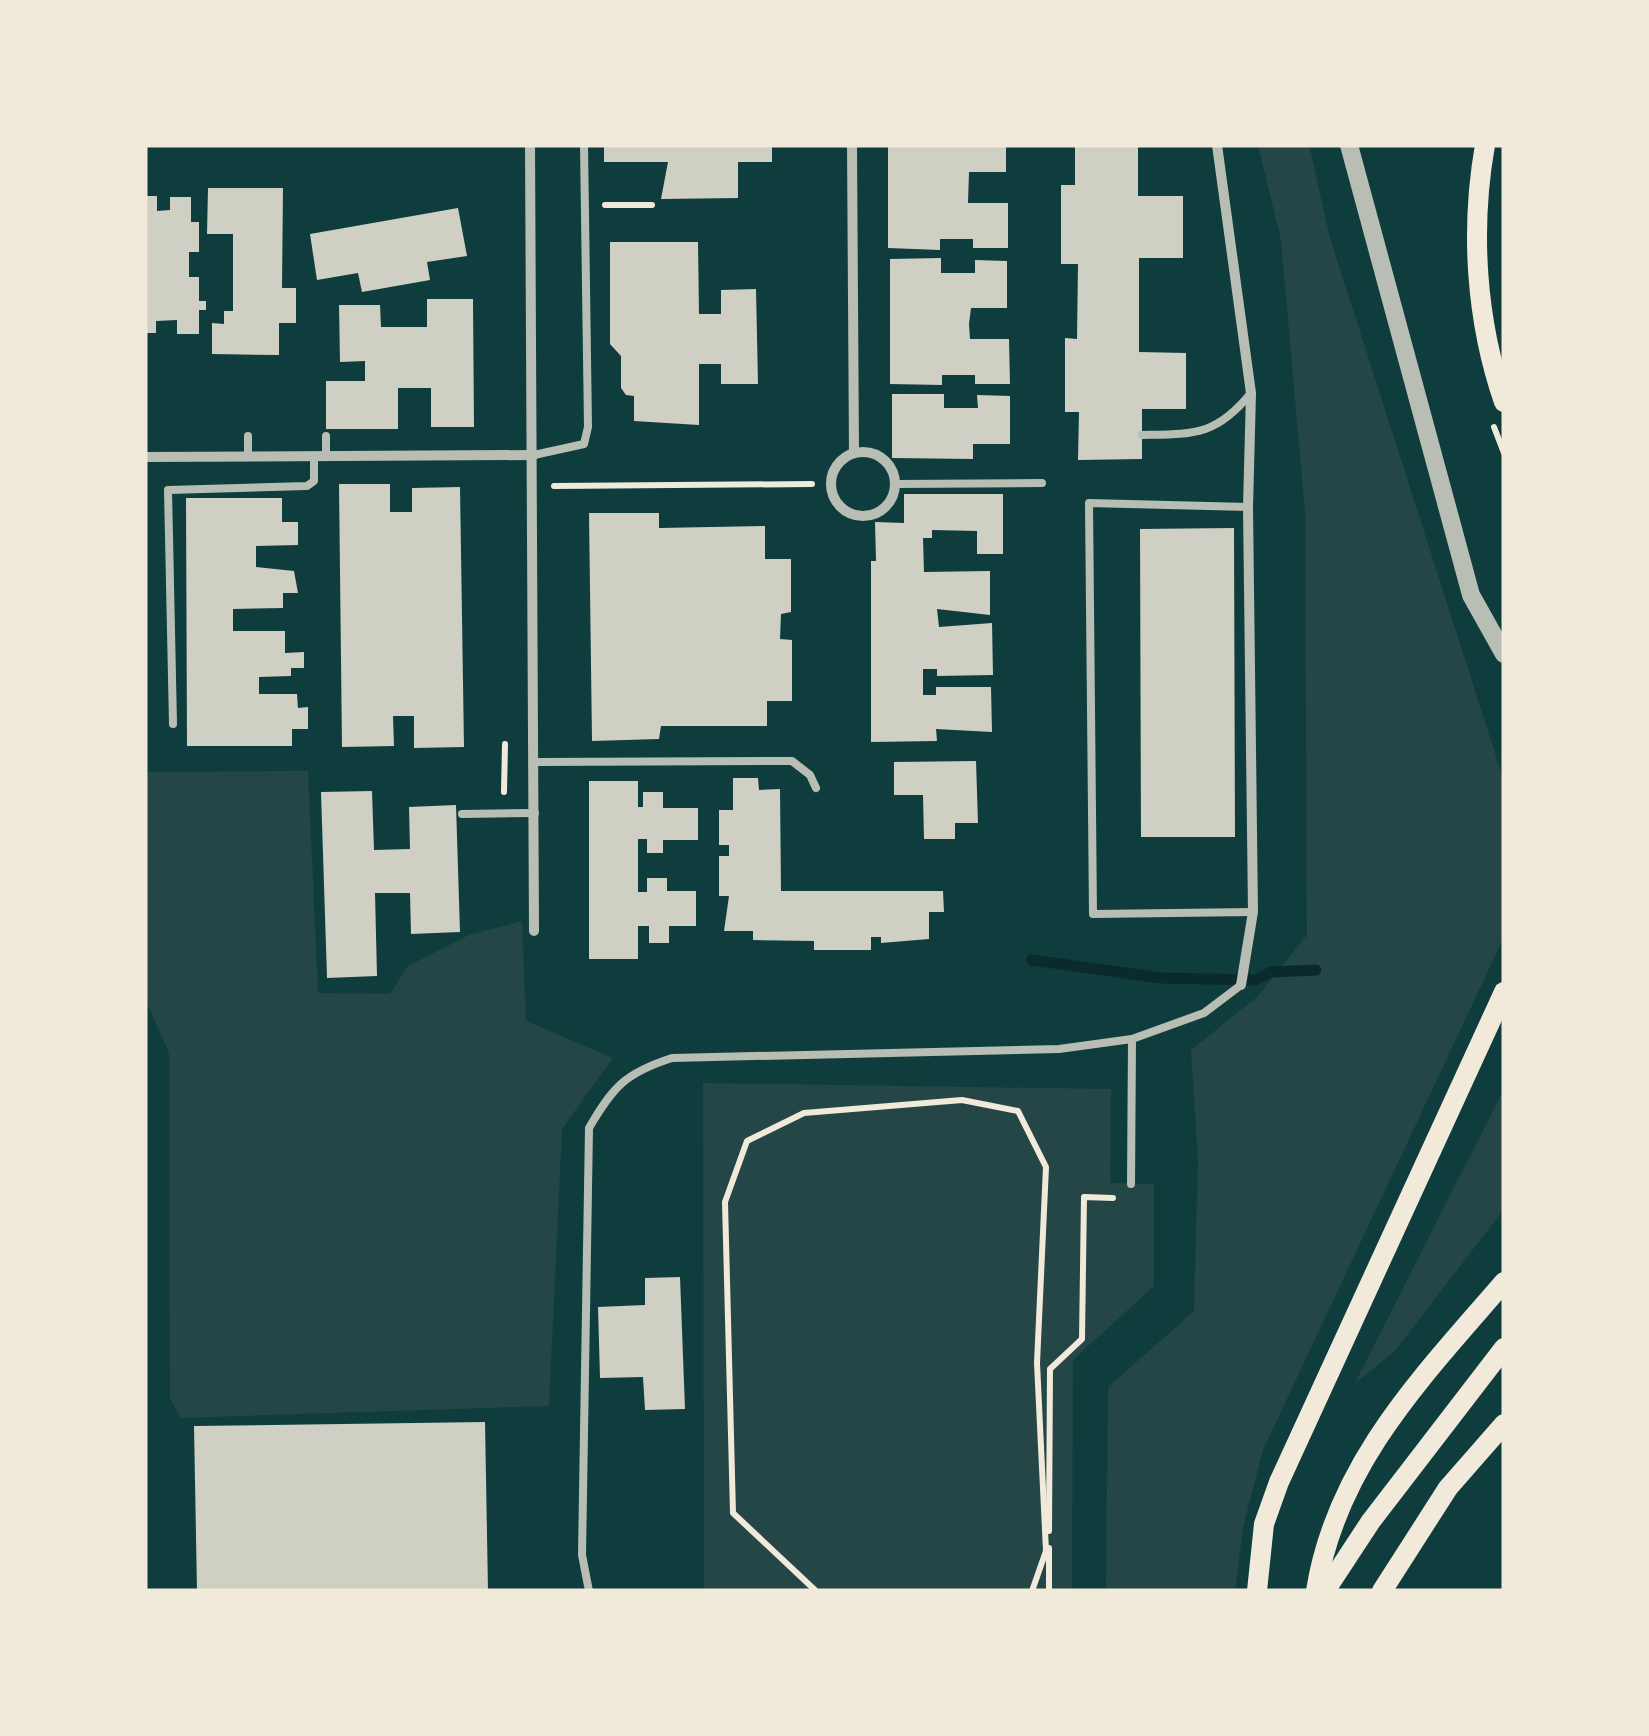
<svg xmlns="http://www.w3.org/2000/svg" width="1649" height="1736" font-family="'Archivo Narrow',sans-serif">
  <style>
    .green { fill: #244646 }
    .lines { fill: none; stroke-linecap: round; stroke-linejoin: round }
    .stream { stroke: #0a2a2b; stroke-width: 11 }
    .building { fill: #cfcfc3 }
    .path { stroke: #f1e9da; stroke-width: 6 }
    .service { stroke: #b8beb3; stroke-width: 8 }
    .minor { stroke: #b8beb3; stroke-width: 10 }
    .tertiary { stroke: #b8beb3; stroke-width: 18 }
    .secondary { stroke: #f1e9da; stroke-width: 20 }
  </style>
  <rect width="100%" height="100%" fill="#0f3d3e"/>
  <!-- green -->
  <g class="green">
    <polygon points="1258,145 1309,145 1330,238 1504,781 1504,937 1263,1450 1243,1527 1235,1591 1106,1591 1108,1387 1194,1311 1198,1160 1191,1050 1257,997 1307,935 1305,512 1281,240"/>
    <polygon points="308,771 318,993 390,994 408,966 469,935 522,921 526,1021 613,1058 562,1129 549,1406 181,1418 170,1398 169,1053 145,999 145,772"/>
    <polygon points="703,1083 1111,1089 1110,1183 1154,1184 1154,1286 1073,1360 1072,1591 704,1591"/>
    <polygon points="1504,1089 1504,1209 1394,1352 1355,1383"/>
  </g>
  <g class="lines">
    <!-- stream -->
    <polyline class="stream" points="1032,960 1161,978 1256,980 1271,972 1316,970"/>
  </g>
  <!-- building -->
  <g class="building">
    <polygon points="604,145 772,145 772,162 738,162 738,198 661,199 668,162 604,162"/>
    <polygon points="888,145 1006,145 1006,172 969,172 968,203 1008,203 1008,248 973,248 973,239 940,239 940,250 888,248"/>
    <polygon points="1075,145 1138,145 1138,196 1183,196 1183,258 1139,258 1139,352 1186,353 1186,409 1142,409 1142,459 1078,460 1079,412 1065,412 1065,338 1077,339 1078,264 1061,264 1061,185 1075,185"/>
    <polygon points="208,188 283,188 282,288 296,288 296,323 279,323 279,355 212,354 212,323 224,324 224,311 233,311 233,234 207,234"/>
    <polygon points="145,196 157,196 157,211 170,210 170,197 191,197 191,222 199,222 199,252 189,252 189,277 199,277 199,301 206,301 206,310 199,310 199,334 177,334 177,320 156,321 156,333 145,333"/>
    <polygon points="458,208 467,256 427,262 430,280 362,292 358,273 317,280 310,234"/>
    <polygon points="610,242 698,242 699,314 721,314 721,290 756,289 758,384 721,384 721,364 699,364 699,425 634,421 634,396 626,395 621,388 621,356 610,344"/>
    <polygon points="941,258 941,273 975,273 975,260 1007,261 1007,308 971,308 969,324 970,339 1009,339 1010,384 975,384 975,375 942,375 942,385 890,384 890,259"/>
    <polygon points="427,299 473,299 474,427 431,427 431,388 398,388 398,429 326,429 326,381 365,381 365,361 340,362 339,305 380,305 381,327 427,327"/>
    <polygon points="892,394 944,394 944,408 978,408 977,395 1010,396 1010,444 973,444 973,459 892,458"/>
    <polygon points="339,484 390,484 390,512 412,512 412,488 460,487 464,747 414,748 414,716 393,716 394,746 342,747"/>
    <polygon points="904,494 1003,494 1003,554 977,554 977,531 932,530 932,538 923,538 924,572 990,571 990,615 937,609 939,627 992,623 993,675 937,676 937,669 923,669 923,695 936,695 936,687 991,687 992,732 936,729 937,741 871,742 871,561 876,561 875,522 904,523"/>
    <polygon points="186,498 282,498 282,522 298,522 298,545 256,546 256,567 294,571 298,593 283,593 283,608 233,609 233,631 285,631 285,653 304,652 304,668 291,668 291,676 259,677 259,694 297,694 298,708 308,707 308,729 292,729 292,746 187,746"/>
    <polygon points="589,513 659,513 659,528 765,526 765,559 791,559 791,612 781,614 780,639 792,640 792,701 767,701 767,726 661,726 659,739 592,741"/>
    <polygon points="1234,528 1235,837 1141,837 1140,529"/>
    <polygon points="976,761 978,823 955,823 955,839 924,839 923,795 894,795 894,762"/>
    <polygon points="733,778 758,778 759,790 780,789 781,891 943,891 944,912 929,912 929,939 881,943 881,937 871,937 871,950 814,950 814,941 753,940 753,931 724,931 729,896 719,896 719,856 729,856 729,845 719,845 719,810 733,810"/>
    <polygon points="589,781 638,781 638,807 643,807 643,792 663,792 663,808 698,808 698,840 663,840 663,853 647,853 647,839 638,839 638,892 647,892 647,878 667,878 667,891 696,891 696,926 669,926 669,943 649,943 649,926 638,926 638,959 589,959"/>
    <polygon points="372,791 374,850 410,849 409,807 456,805 460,932 411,934 410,893 375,893 377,976 327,978 321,792"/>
    <polygon points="680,1277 685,1409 645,1410 643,1377 600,1378 598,1307 645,1305 645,1278"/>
    <polygon points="485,1422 488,1591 197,1591 194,1426"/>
  </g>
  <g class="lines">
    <!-- path -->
    <g class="path">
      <polyline points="605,205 652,205"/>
      <polyline points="1494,427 1504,453"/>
      <polyline points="554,486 812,484"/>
      <polyline points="504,792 505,744"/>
      <polyline points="1049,1531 1050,1369 1082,1339 1084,1197 1113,1198"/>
      <polyline points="816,1591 733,1513 725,1202 747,1141 804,1113 962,1100 1018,1111 1046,1167 1037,1363 1046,1551 1032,1591"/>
      <polyline points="1049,1591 1049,1548"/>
    </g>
    <!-- service -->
    <g class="service">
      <path d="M1142 435C1194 434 1216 436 1251 393"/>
      <polyline points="248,436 248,457"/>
      <polyline points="326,436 326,456"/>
      <polyline points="534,455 584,444 588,427 584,145"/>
      <polyline points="895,484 1042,483"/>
      <polyline points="1248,507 1089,503 1093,914 1253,912"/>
      <polyline points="173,724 168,490 307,486 314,481 314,456"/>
      <polyline points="536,762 792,761 810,775 816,788"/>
      <polyline points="462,814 535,813"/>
      <polyline points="1131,1184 1132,1039"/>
      <path d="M589 1591 582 1555 589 1128C613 1087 625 1073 672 1058L1059 1049 1132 1039 1204 1013 1241 985"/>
    </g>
    <!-- minor -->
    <g class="minor">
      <polyline points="530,145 534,931"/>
      <polyline points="852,145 854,453"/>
      <polyline points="1217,145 1251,393 1248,507 1253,912 1241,985"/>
      <circle cx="863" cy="484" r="32"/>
      <polyline points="145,457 534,455"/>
    </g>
    <!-- tertiary -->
    <polyline class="tertiary" points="1349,145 1471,595 1504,654"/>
    <!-- secondary -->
    <g class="secondary">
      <path d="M1485 145C1470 230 1476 321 1504 402"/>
      <polyline points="1257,1591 1264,1524 1279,1482 1504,992"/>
      <path d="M1316 1591C1336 1464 1423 1376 1504 1282"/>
      <polyline points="1325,1591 1371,1521 1504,1348"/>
      <polyline points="1382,1591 1448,1488 1504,1424"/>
    </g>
  </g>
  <!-- border -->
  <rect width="1649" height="1736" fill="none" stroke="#f1e9da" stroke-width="295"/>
</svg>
